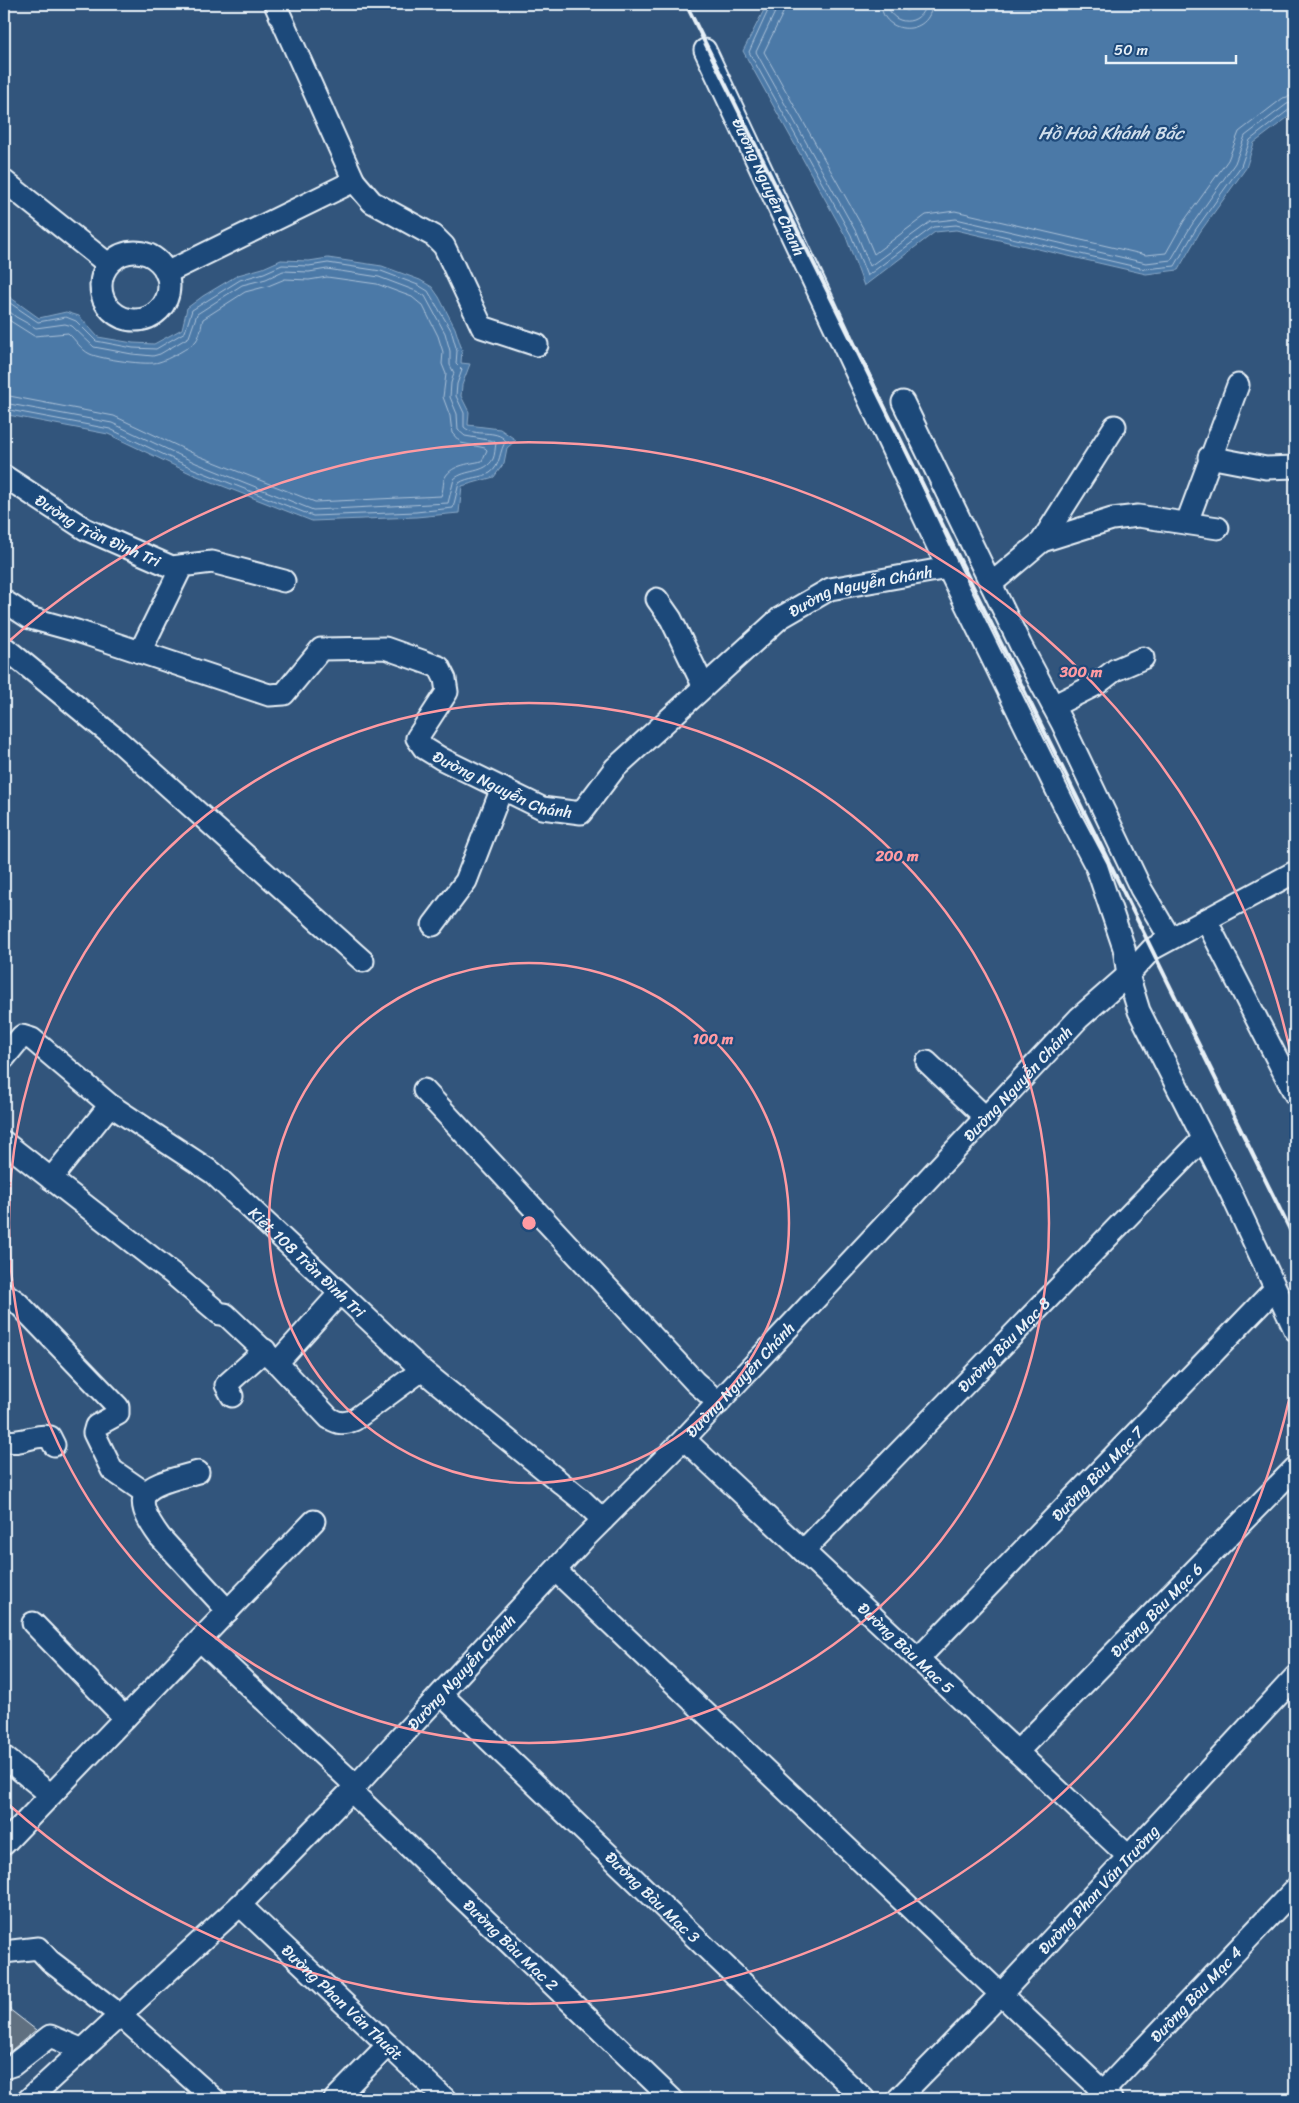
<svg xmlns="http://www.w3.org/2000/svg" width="1299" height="2103" font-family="Sriracha,sans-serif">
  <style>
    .water { fill: #4c79a7; stroke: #8aa9c7 }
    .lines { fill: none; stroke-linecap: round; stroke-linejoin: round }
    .shore { stroke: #aac1d8; stroke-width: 1 }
    .building { fill: #607080; stroke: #e8f1f8 }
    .minor-casing { stroke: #e8f1f8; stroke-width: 25 }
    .minor { stroke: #1f4a7a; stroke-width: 21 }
    .rail { stroke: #e8f1f8; stroke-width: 4 }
    .ring { fill: none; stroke: #ff9aa2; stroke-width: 2.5 }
    .labels { text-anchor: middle; stroke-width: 4.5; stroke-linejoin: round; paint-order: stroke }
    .street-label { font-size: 16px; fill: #e8f1f8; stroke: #1f4a7a }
    .water-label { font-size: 18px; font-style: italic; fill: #d1dfec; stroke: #1f4a7a }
    .centre { fill: #ff9aa2; stroke: #1f4a7a; stroke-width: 2.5 }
    .ring-label { font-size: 15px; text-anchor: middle; font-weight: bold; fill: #ff9aa2; stroke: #1f4a7a; stroke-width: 4.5; stroke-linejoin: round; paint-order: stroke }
  </style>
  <rect width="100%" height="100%" fill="#32557c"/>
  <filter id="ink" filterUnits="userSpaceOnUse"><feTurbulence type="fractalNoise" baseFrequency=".02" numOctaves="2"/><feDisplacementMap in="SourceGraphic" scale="10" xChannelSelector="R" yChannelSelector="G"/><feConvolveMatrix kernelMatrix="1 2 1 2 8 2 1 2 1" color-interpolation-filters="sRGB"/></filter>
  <g filter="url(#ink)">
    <!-- water -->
    <g class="water">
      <polygon points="767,4 897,4 907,11 916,4 1295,4 1295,112 1254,143 1246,168 1200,232 1178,270 1146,274 956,230 935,232 864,286 846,237 743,51"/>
      <polygon points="328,258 382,266 420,280 432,287 439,297 455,328 462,350 461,363 470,364 462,385 461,396 469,412 468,425 500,429 516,440 507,448 504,463 494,477 462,486 459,513 416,517 312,521 192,474 108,434 8,415 4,413 4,293 39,318 66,312 79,316 98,337 133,343 154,344 182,329 187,308 203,296 238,275 263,268 281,260 309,261"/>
    </g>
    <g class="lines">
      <!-- shore -->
      <g class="shore">
        <polyline points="771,4 749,52 851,235 867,276 933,227 956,225 1145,269 1175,266 1196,229 1241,166 1250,140 1290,109 1295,108"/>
        <polyline points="777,4 776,10 756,52 856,232 870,266 930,222 956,219 1146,263 1171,260 1191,226 1235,163 1245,136 1287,104 1295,102"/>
        <polyline points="785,4 783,13 764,52 863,228 874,254 926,215 955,211 1146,255 1166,253 1184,221 1228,160 1239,132 1283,98 1295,95"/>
        <path d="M881 4C882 36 931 37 932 4"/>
        <path d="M888 4C890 27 923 27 925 4"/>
        <path d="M4 299 38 322 66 317 76 321 96 341 133 348 156 349 185 332 192 310 240 280 264 273 282 265 309 266 328 263 381 271 418 285 428 291 451 330 457 351 456 364 462 370 457 384 456 396 464 413V427C475 438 496 428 506 441 499 450 501 466 490 473 481 478 468 477 459 483L453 508 416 512 313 516 194 469 110 429 4 409"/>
        <path d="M4 307 16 317 36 328 65 324 72 326 94 347 132 354 153 356 160 354 189 337 197 314 242 285 266 279 283 271 309 272 327 269 379 277 416 291 425 296 445 333 450 351V365L454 373 451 383 450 397 457 414 458 430 465 436 494 441 496 443C495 448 495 455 493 459 485 474 465 469 454 479L448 503 313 510 196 463 112 423 4 403"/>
        <path d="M4 317 34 336 68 333C75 339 81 350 90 354 101 359 148 366 159 362 167 360 191 347 196 341 201 334 201 326 203 319L245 292 268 286 285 279 309 280 327 277 377 284 412 297 423 306 438 336 443 352 442 364 446 374 443 397 450 416 452 433 461 443 485 448 487 450 482 461C469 464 449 465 444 480 443 486 443 491 441 496L315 502 199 456 114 416 4 395"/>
      </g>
    </g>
    <!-- building -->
    <polygon class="building" points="4,2005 36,2030 7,2054 4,2052"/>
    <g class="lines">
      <!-- minor casing -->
      <g class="minor-casing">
        <g id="minor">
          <path id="s1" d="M705 50 948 568 1070 817 1097 868 1124 948 1128 975 1139 1011 1231 1193 1295 1330"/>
          <polyline points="4,181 108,264"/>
          <polyline points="354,181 372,202 434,236 444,246 482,327 537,345"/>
          <circle cx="135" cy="286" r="34"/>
          <polyline points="166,273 354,181 275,4"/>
          <polyline points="903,402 1021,646 1062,723 1141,889 1170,938"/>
          <polyline points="1209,457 1266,468 1295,467"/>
          <path id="s2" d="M4 476 85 529 172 567 212 562 284 581"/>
          <polyline points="1187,522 1238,385"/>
          <polyline points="1042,541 1112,519 1138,516 1218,528"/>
          <polyline points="991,584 1042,541 1115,426"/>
          <polyline points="657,599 671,619 704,687"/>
          <path id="s3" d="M4 601 30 618 77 631 269 695 284 694 321 649 385 648 439 667 445 679 447 692 417 738 424 748 442 759 542 808 581 813 615 768 780 618 830 589 948 568"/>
          <polyline points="4,647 115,738 363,961"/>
          <polyline points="140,652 182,566"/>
          <polyline points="1053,706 1097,684 1115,670 1143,658"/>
          <polyline points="1206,920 1295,1094"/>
          <polyline points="433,925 466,881 502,788"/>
          <path id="s4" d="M4 1058 22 1036 32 1039 110 1105 213 1173 422 1370 582 1500 603 1520"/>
          <polyline points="927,1062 986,1118"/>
          <polyline points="424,1090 695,1382 719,1403"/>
          <polyline points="4,1142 173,1274 220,1314 225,1314 277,1363 340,1293"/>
          <polyline points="51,1179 110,1105"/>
          <polyline points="4,1293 17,1302 118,1407 118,1414 96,1426 94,1433 112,1470 144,1492"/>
          <path d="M277 1363 329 1418C339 1424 344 1424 354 1420L422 1370"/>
          <polyline points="232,1396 226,1385 265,1350"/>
          <path id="s5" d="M684 1439 1128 1856"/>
          <path d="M4 1440C20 1446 34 1433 50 1437L54 1445"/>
          <path d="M198 1472C155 1485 122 1486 160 1537L228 1611"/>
          <path id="s6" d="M803 1551 1203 1139"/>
          <polyline points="556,1571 1111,2099"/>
          <polyline points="33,1623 125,1718"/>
          <polyline points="200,1640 356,1786"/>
          <path id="s7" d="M918 1659 1275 1289"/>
          <path id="s8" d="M442 1695 864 2099"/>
          <path id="s9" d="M1017 1752 1295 1468"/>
          <polyline points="4,1757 51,1795"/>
          <path id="s10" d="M351 1791 672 2099"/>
          <polyline points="4,1844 314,1521"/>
          <path id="s11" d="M240 1905 445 2099"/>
          <polyline points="4,1952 38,1948 50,1961 120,2015 214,2099"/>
          <polyline points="4,2068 13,2065 50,2036 83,2050"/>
          <path id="s12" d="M29 2099 240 1905 351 1791 583 1540 684 1439 1079 1018 1128 975 1152 949 1295 872"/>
          <polyline points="335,2099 388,2045"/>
          <path id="s13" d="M898 2099 1001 1994 1295 1677"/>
          <path id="s14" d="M1096 2099 1295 1889"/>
        </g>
      </g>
      <!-- minor -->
      <use href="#minor" class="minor"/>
      <!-- rail -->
      <polyline class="rail" points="686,4 1295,1240"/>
    </g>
  </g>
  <!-- distance rings -->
  <g class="ring">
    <circle cx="529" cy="1223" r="260"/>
    <circle cx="529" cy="1223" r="520"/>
    <path d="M1295 1372A780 780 0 0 1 7 1803M7 643A780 780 0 0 1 1295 1074"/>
  </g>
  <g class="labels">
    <!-- street labels -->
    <g class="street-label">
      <text dy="6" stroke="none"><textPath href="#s1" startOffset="151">Đường Nguyễn Chánh</textPath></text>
      <text dy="6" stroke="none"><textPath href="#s2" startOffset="109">Đường Trần Đình Tri</textPath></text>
      <text dy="6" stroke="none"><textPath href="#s3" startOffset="1108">Đường Nguyễn Chánh</textPath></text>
      <text dy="6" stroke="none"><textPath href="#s3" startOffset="658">Đường Nguyễn Chánh</textPath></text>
      <text dy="6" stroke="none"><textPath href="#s12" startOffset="1418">Đường Nguyễn Chánh</textPath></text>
      <text dy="6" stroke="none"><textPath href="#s4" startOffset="394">Kiệt 108 Trần Đình Tri</textPath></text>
      <text dy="6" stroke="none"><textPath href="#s6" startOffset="288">Đường Bàu Mạc 8</textPath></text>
      <text dy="6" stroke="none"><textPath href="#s12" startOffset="1012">Đường Nguyễn Chánh</textPath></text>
      <text dy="6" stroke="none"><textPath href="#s7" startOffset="258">Đường Bàu Mạc 7</textPath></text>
      <text dy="6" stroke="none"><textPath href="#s9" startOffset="199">Đường Bàu Mạc 6</textPath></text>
      <text dy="6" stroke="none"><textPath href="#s5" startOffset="305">Đường Bàu Mạc 5</textPath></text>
      <text dy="6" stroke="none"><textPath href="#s12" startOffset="608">Đường Nguyễn Chánh</textPath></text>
      <text dy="6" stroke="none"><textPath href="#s13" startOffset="290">Đường Phan Văn Trường</textPath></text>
      <text dy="6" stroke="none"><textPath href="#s8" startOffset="292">Đường Bàu Mạc 3</textPath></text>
      <text dy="6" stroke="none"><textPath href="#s10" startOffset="222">Đường Bàu Mạc 2</textPath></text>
      <text dy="6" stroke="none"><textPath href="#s14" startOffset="145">Đường Bàu Mạc 4</textPath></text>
      <text dy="6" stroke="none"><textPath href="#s11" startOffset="141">Đường Phan Văn Thuật</textPath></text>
    </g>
    <!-- water labels -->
    <g class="water-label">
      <text x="1111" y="139">Hồ Hoà Khánh Bắc</text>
    </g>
  </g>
  <circle cx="529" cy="1223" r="8" class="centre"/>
  <g class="ring-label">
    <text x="1081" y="677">300 m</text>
    <text x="897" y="861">200 m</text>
    <text x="713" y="1044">100 m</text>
  </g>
  <!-- margin -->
  <rect width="1299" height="2103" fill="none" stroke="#1f4a7a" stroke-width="20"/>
  <rect x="10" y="10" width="1279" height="2083" fill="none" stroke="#e8f1f8" stroke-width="2" filter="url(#ink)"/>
  <!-- scale -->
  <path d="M1106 55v8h130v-8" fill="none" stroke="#e8f1f8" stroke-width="2.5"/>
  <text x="1114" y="55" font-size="15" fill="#e8f1f8" stroke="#1f4a7a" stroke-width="4" paint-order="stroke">50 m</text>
</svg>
